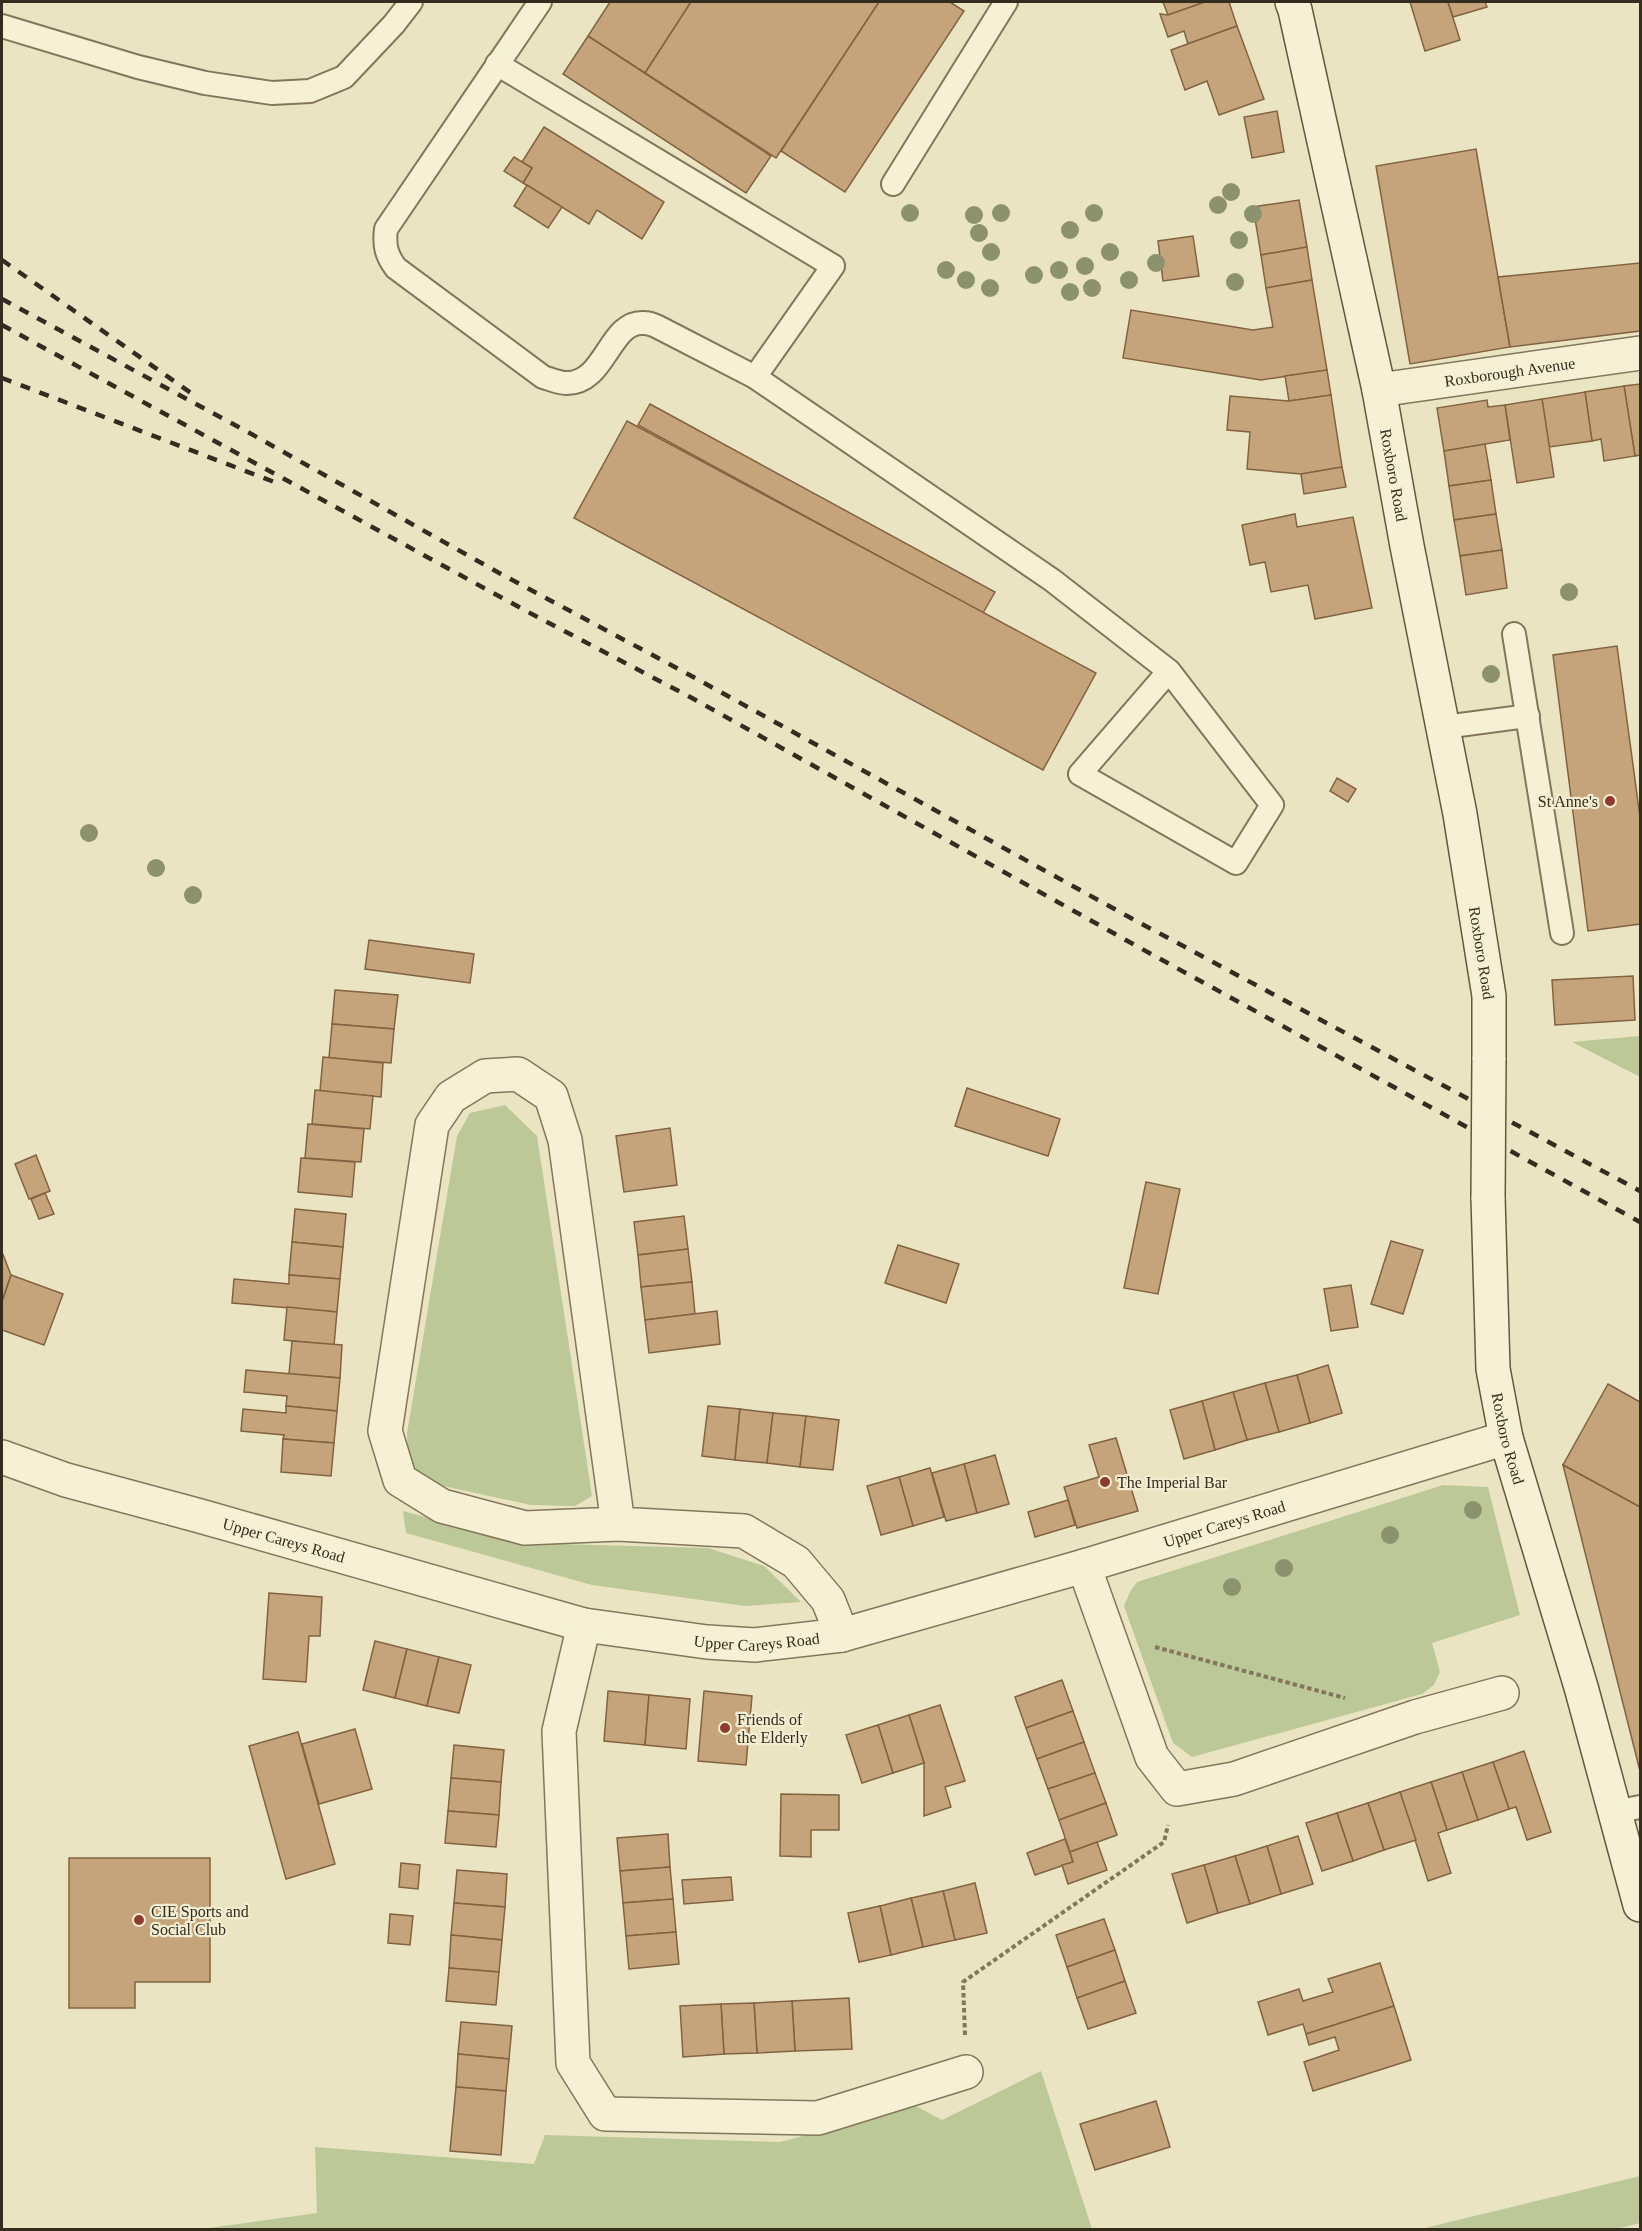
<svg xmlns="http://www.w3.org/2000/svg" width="1642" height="2231" font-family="Georgia,serif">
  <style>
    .green { fill: #bcc897 }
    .building { fill: #c6a47b; stroke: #816342; stroke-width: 1.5 }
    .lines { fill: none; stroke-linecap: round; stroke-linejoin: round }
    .service-casing { stroke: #83765b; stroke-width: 26 }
    .minor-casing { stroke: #83765b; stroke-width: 36 }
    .secondary-casing { stroke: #65573e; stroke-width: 36 }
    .path { stroke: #83765b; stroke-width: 4; stroke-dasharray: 4.5 3; stroke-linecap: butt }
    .service { stroke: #f6f1d5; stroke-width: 22 }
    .minor { stroke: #f6f1d5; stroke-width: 33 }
    .secondary { stroke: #f6f1d5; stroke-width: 33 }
    .rail { stroke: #342c1e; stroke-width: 4.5; stroke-dasharray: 10 10; stroke-linecap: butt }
    .secondary-bridge-casing { stroke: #65573e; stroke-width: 36; stroke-linecap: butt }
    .secondary-bridge { stroke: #f6f1d5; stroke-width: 33 }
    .tree { fill: #8c926d }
    .poi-dot { fill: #8e3b2f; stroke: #f3edd2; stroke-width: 2 }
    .labels { text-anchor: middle; stroke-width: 4.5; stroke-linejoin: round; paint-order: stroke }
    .street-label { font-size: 16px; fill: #342c1e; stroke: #f3edd2 }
    .poi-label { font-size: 16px; fill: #342c1e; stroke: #f3edd2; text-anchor: start }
  </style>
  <rect width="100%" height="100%" fill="#ebe4c3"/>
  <!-- green -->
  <g class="green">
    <polygon points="1640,1036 1640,1077 1572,1042"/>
    <polygon points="505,1105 537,1136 592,1496 575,1506 531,1505 425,1482 408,1459 407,1433 457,1136 470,1113"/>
    <polygon points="1443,1485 1488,1487 1520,1615 1432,1643 1440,1672 1434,1685 1422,1694 1192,1757 1173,1743 1124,1606 1130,1592 1137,1582"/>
    <polygon points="403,1511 520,1543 708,1548 764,1566 801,1602 745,1606 592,1585 406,1533"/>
    <polygon points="1041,2071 1092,2229 194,2230 317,2213 315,2147 534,2164 545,2135 780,2142 916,2106 942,2120"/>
    <polygon points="1640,2176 1640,2223 1617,2229 1421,2229"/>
  </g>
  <!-- building -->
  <g class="building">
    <polygon points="610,2 691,2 645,73 588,36"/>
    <polygon points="691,2 879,2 776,158 645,73"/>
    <polygon points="879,2 950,2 964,11 845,192 781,151"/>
    <polygon points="1163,2 1205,2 1168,15"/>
    <polygon points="1205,2 1229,2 1237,26 1188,44 1184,31 1168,37 1160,14 1168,15"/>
    <polygon points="1410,2 1448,2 1460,40 1425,51"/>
    <polygon points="1448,2 1485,2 1487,7 1453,17"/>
    <polygon points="1237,26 1264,99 1219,115 1207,81 1185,90 1171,50"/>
    <polygon points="588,36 771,156 746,193 563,74"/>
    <polygon points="1277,111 1284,152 1252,158 1244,117"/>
    <polygon points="544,127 664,202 642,239 597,210 589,224 523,183 532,168 522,162"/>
    <polygon points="1476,149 1510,347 1410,364 1376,166"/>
    <polygon points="514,157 532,168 523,183 504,171"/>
    <polygon points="527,185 562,207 548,228 514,206"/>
    <polygon points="1299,200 1307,247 1261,255 1253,207"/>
    <polygon points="1193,236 1199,276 1163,281 1158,241"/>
    <polygon points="1307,247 1312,280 1266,288 1261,255"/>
    <polygon points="1640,263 1640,331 1510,347 1498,277"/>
    <polygon points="1312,280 1327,370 1261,380 1123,358 1131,310 1253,330 1273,327 1266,288"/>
    <polygon points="1327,370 1331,395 1289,401 1285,376"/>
    <polygon points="1640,384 1640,455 1635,456 1624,386"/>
    <polygon points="1624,386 1635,456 1604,461 1601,439 1592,441 1585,392"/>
    <polygon points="1585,392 1592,441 1549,447 1542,399"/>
    <polygon points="1331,395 1342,467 1301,474 1247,469 1250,432 1227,430 1230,396 1289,401"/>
    <polygon points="1542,399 1554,477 1517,483 1505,405"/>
    <polygon points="1487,400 1488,407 1505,405 1510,440 1444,451 1437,408"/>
    <polygon points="650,404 995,592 983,613 638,425"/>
    <polygon points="627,421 1096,673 1043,770 574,518"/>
    <polygon points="1485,444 1491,480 1449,486 1444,451"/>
    <polygon points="1342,467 1346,487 1304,494 1301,474"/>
    <polygon points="1491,480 1496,514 1454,520 1449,486"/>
    <polygon points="1295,514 1297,527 1353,517 1372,608 1315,619 1308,585 1271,592 1265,562 1250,565 1242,525"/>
    <polygon points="1496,514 1502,550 1460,556 1454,520"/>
    <polygon points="1502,550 1507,588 1466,595 1460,556"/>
    <polygon points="1617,646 1640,817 1640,924 1588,931 1553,655"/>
    <polygon points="1337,778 1356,789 1348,802 1330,791"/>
    <polygon points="369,940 474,954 470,983 365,969"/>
    <polygon points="1633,976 1635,1020 1555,1025 1552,980"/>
    <polygon points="335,990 398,995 394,1029 332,1024"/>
    <polygon points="332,1024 394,1029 391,1063 329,1058"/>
    <polygon points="323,1057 383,1063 381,1097 320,1091"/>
    <polygon points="967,1088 1060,1119 1048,1156 955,1126"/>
    <polygon points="315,1090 373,1096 370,1129 312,1124"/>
    <polygon points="308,1124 364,1129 361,1162 305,1158"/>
    <polygon points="670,1128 677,1185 624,1192 616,1136"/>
    <polygon points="36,1155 50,1191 29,1199 15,1164"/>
    <polygon points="301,1158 355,1162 352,1197 298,1192"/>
    <polygon points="1146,1182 1180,1189 1158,1294 1124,1288"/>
    <polygon points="45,1193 54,1214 39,1219 31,1199"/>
    <polygon points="295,1209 346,1214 343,1247 292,1242"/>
    <polygon points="684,1216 688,1249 638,1255 634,1222"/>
    <polygon points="1391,1241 1423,1250 1403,1314 1371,1304"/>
    <polygon points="292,1242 343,1247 340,1279 289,1275"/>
    <polygon points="898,1245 959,1264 946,1303 885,1283"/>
    <polygon points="688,1249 692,1282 641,1287 638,1255"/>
    <polygon points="2,1252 11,1275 2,1302"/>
    <polygon points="11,1275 63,1294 44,1345 2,1330 2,1302"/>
    <polygon points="289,1275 340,1279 337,1312 232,1303 234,1279 289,1284"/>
    <polygon points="692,1282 695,1314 645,1320 641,1287"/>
    <polygon points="1351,1285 1358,1327 1331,1331 1324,1289"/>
    <polygon points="287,1307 337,1312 334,1345 284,1340"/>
    <polygon points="717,1311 720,1344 649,1353 645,1320"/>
    <polygon points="292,1341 342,1345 340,1378 289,1374"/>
    <polygon points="1328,1365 1342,1413 1310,1423 1297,1375"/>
    <polygon points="246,1370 340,1378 337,1411 286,1406 287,1396 244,1392"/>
    <polygon points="1297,1375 1310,1423 1279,1432 1265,1383"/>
    <polygon points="1265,1383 1279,1432 1247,1440 1233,1392"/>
    <polygon points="1608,1384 1640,1402 1640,1507 1563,1465"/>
    <polygon points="1233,1392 1247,1440 1215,1450 1202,1401"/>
    <polygon points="1202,1401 1215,1450 1184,1459 1170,1410"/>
    <polygon points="286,1406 337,1411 334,1443 283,1439 284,1435 241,1431 243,1409 286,1413"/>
    <polygon points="708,1406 740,1409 735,1460 702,1456"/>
    <polygon points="740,1409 773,1413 767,1463 735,1460"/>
    <polygon points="773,1413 806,1416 800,1467 767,1463"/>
    <polygon points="806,1416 839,1420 833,1470 800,1467"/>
    <polygon points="1116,1438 1138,1511 1077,1528 1064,1487 1099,1477 1089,1445"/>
    <polygon points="283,1439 334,1443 331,1476 281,1472"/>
    <polygon points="995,1455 1009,1504 977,1513 964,1464"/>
    <polygon points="964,1464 977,1513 946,1521 932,1473"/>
    <polygon points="1563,1465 1640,1507 1640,1771"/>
    <polygon points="930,1468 944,1517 913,1526 899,1477"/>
    <polygon points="899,1477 913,1526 881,1535 867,1486"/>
    <polygon points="1068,1500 1075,1525 1035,1537 1028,1512"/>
    <polygon points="269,1593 322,1597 320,1636 309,1636 306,1682 263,1679"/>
    <polygon points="375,1641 407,1649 395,1698 363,1690"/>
    <polygon points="407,1649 439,1657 427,1706 395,1698"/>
    <polygon points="439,1657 471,1665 459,1713 427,1706"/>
    <polygon points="1062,1680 1073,1711 1026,1728 1015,1697"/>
    <polygon points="608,1691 649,1695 645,1745 604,1741"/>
    <polygon points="704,1691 752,1696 746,1765 698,1761"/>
    <polygon points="649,1695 690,1699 686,1749 645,1745"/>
    <polygon points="940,1705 965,1781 945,1787 951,1807 924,1816 924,1763 909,1715"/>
    <polygon points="1073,1711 1084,1742 1037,1759 1026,1728"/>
    <polygon points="909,1715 924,1763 893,1773 878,1725"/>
    <polygon points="878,1725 893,1773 862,1783 846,1735"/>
    <polygon points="355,1729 372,1789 319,1804 302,1744"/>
    <polygon points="298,1732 335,1864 286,1879 249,1746"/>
    <polygon points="1084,1742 1095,1773 1048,1789 1037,1759"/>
    <polygon points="454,1745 504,1750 501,1782 451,1778"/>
    <polygon points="1524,1751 1551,1832 1527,1840 1516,1807 1509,1809 1493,1762"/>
    <polygon points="1493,1762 1509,1809 1478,1820 1462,1772"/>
    <polygon points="1462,1772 1478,1820 1447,1830 1431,1782"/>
    <polygon points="1095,1773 1106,1803 1059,1820 1048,1789"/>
    <polygon points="451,1778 501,1782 499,1815 448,1811"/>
    <polygon points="1431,1782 1447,1830 1438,1833 1451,1873 1428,1881 1400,1792"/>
    <polygon points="1400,1792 1416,1840 1384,1850 1368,1803"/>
    <polygon points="781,1794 839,1795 839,1830 811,1830 811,1857 780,1856"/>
    <polygon points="1106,1803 1117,1835 1070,1852 1059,1820"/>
    <polygon points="1368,1803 1384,1850 1353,1861 1337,1813"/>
    <polygon points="448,1811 499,1815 496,1847 445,1843"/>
    <polygon points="1337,1813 1353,1861 1322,1871 1306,1823"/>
    <polygon points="668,1834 670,1867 620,1871 617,1838"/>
    <polygon points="1298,1836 1313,1884 1281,1894 1267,1846"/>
    <polygon points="1065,1839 1073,1862 1035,1875 1027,1853"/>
    <polygon points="1097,1842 1107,1870 1068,1884 1062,1865 1073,1862 1070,1852"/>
    <polygon points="1267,1846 1281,1894 1250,1904 1235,1856"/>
    <polygon points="1235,1856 1250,1904 1218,1913 1204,1865"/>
    <polygon points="69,1858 210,1858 210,1982 135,1982 135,2008 69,2008"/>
    <polygon points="401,1863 420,1865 418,1889 399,1887"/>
    <polygon points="1204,1865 1218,1913 1187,1923 1172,1874"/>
    <polygon points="670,1867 673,1899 623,1903 620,1871"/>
    <polygon points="457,1870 507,1874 505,1907 454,1903"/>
    <polygon points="731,1877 733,1900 684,1904 682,1880"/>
    <polygon points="975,1883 987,1933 955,1940 943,1891"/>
    <polygon points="943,1891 955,1940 923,1947 911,1898"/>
    <polygon points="911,1898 923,1947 891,1955 880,1906"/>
    <polygon points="673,1899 676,1932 626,1936 623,1903"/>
    <polygon points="454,1903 505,1907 502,1940 451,1935"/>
    <polygon points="880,1906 891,1955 859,1962 848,1913"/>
    <polygon points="390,1914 413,1916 410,1945 388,1943"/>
    <polygon points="1104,1919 1115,1950 1067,1967 1056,1935"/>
    <polygon points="676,1932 679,1964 629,1969 626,1936"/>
    <polygon points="451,1935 502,1940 499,1972 449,1968"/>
    <polygon points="1115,1950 1125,1981 1077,1998 1067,1967"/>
    <polygon points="1380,1963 1394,2006 1306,2034 1303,2024 1268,2035 1258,2002 1299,1989 1303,2001 1333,1992 1328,1979"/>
    <polygon points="449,1968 499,1972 496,2005 446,2001"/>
    <polygon points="1125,1981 1136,2013 1088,2029 1077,1998"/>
    <polygon points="849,1998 852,2049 795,2051 792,2001"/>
    <polygon points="792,2001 795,2051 757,2053 754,2003"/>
    <polygon points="754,2003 757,2053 724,2054 721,2004"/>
    <polygon points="721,2004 724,2054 683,2057 680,2006"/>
    <polygon points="1394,2006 1411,2060 1313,2091 1304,2062 1339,2050 1335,2037 1309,2045 1306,2034"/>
    <polygon points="461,2022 512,2026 509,2059 458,2054"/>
    <polygon points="458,2054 509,2059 506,2091 456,2087"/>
    <polygon points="456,2087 506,2091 501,2155 450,2151"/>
    <polygon points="1156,2101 1170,2147 1095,2170 1080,2124"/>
  </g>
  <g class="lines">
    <!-- service casing -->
    <g class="service-casing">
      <g id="service">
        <path d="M540 2 386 229C384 245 386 255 396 268L543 377C550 379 559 383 566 383 606 384 609 320 644 323 649 323 654 325 658 327L755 377 1052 580 1169 671 1272 805 1236 863 1080 774 1169 671"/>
        <polyline points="2,26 138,67 205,83 272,93 310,91 344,77 394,24 411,2"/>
        <polyline points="497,64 833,266 755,377"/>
        <polyline points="893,184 1006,2"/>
        <polyline points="1514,634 1562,933"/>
        <polyline points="1444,727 1528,716"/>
        <polyline points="1615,1812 1640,1807"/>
      </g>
    </g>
    <!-- minor casing -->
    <g class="minor-casing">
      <g id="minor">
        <path id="s1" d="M1379 390 1640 353"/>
        <path id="s2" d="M2 1457 66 1480 200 1516 584 1625 707 1642 755 1645 842 1635 1084 1566 1506 1438"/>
        <polyline points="618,1524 565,1140 551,1096 518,1074 485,1076 451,1097 432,1125 385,1431 400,1480 442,1506 525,1528 618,1524 744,1531 796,1562 828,1600 842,1635"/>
        <polyline points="1084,1566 1152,1757 1177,1789 1234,1779 1415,1717 1502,1693"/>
        <polyline points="584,1625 559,1731 573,2063 605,2114 818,2118 966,2072"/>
      </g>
    </g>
    <!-- secondary casing -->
    <g class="secondary-casing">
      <g id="secondary">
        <path id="s3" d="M1292 2 1295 10 1379 390 1407 546 1460 814 1489 996V1060"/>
        <path id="s4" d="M1488 1197 1493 1369 1506 1438 1581 1687 1640 1905"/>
      </g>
    </g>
    <!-- path -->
    <g class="path">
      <polyline points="1155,1647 1345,1698"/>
      <polyline points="965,2035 963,1982 1164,1842 1168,1825"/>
    </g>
    <!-- service -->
    <use href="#service" class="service"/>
    <!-- minor -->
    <use href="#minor" class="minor"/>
    <!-- secondary -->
    <use href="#secondary" class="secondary"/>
    <!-- rail -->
    <g class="rail">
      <polyline points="2,260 191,393"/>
      <polyline points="2,299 246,431 501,574 686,673 1129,917 1640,1191"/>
      <polyline points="2,325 528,612 692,698 1133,944 1640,1222"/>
      <polyline points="2,378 282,485"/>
    </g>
    <!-- secondary-bridge casing -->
    <g class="secondary-bridge-casing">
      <polyline id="secondary-bridge" points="1488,1197 1489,1060"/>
    </g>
    <!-- secondary-bridge -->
    <use href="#secondary-bridge" class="secondary-bridge"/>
  </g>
  <!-- trees -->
  <g class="tree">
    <circle cx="1231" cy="192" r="9"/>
    <circle cx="1218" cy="205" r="9"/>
    <circle cx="910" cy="213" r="9"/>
    <circle cx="1001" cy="213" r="9"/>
    <circle cx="1094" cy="213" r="9"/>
    <circle cx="1253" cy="214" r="9"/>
    <circle cx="974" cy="215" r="9"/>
    <circle cx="1070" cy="230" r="9"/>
    <circle cx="979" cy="233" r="9"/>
    <circle cx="1239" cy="240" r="9"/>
    <circle cx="991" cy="252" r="9"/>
    <circle cx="1110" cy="252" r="9"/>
    <circle cx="1156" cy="263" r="9"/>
    <circle cx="1085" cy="266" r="9"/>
    <circle cx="946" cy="270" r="9"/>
    <circle cx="1059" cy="270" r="9"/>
    <circle cx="1034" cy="275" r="9"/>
    <circle cx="966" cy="280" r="9"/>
    <circle cx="1129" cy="280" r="9"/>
    <circle cx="1235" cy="282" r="9"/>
    <circle cx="990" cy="288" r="9"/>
    <circle cx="1092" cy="288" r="9"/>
    <circle cx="1070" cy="292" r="9"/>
    <circle cx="1569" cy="592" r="9"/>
    <circle cx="1491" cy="674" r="9"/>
    <circle cx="89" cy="833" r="9"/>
    <circle cx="156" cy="868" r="9"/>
    <circle cx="193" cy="895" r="9"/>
    <circle cx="1473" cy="1510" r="9"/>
    <circle cx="1390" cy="1535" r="9"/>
    <circle cx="1284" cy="1568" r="9"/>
    <circle cx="1232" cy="1587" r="9"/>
  </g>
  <!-- markers -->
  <g class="poi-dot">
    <circle cx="1610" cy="801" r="6"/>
    <circle cx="1105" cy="1482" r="6"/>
    <circle cx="725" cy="1728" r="6"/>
    <circle cx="139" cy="1920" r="6"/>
  </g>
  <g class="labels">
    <!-- street labels -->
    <g class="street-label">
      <text dy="6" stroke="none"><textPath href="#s1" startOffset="132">Roxborough Avenue</textPath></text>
      <text dy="6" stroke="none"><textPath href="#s3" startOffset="484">Roxboro Road</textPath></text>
      <text dy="6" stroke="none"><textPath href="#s3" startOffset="970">Roxboro Road</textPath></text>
      <text dy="6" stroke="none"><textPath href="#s4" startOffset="243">Roxboro Road</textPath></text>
      <text dy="6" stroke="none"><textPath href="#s2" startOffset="1264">Upper Careys Road</textPath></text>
      <text dy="6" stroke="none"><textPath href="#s2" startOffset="294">Upper Careys Road</textPath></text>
      <text dy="6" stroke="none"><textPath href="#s2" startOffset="780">Upper Careys Road</textPath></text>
    </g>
    <!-- poi labels -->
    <g class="poi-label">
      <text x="1598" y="807" text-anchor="end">St Anne's</text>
      <text x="1117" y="1488">The Imperial Bar</text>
      <text x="737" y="1725">Friends of<tspan x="737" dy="18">the Elderly</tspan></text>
      <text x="151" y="1917">CIE Sports and<tspan x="151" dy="18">Social Club</tspan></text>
    </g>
  </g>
  <!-- border -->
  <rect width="1642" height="2231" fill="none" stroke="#342c1e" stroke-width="6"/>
</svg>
